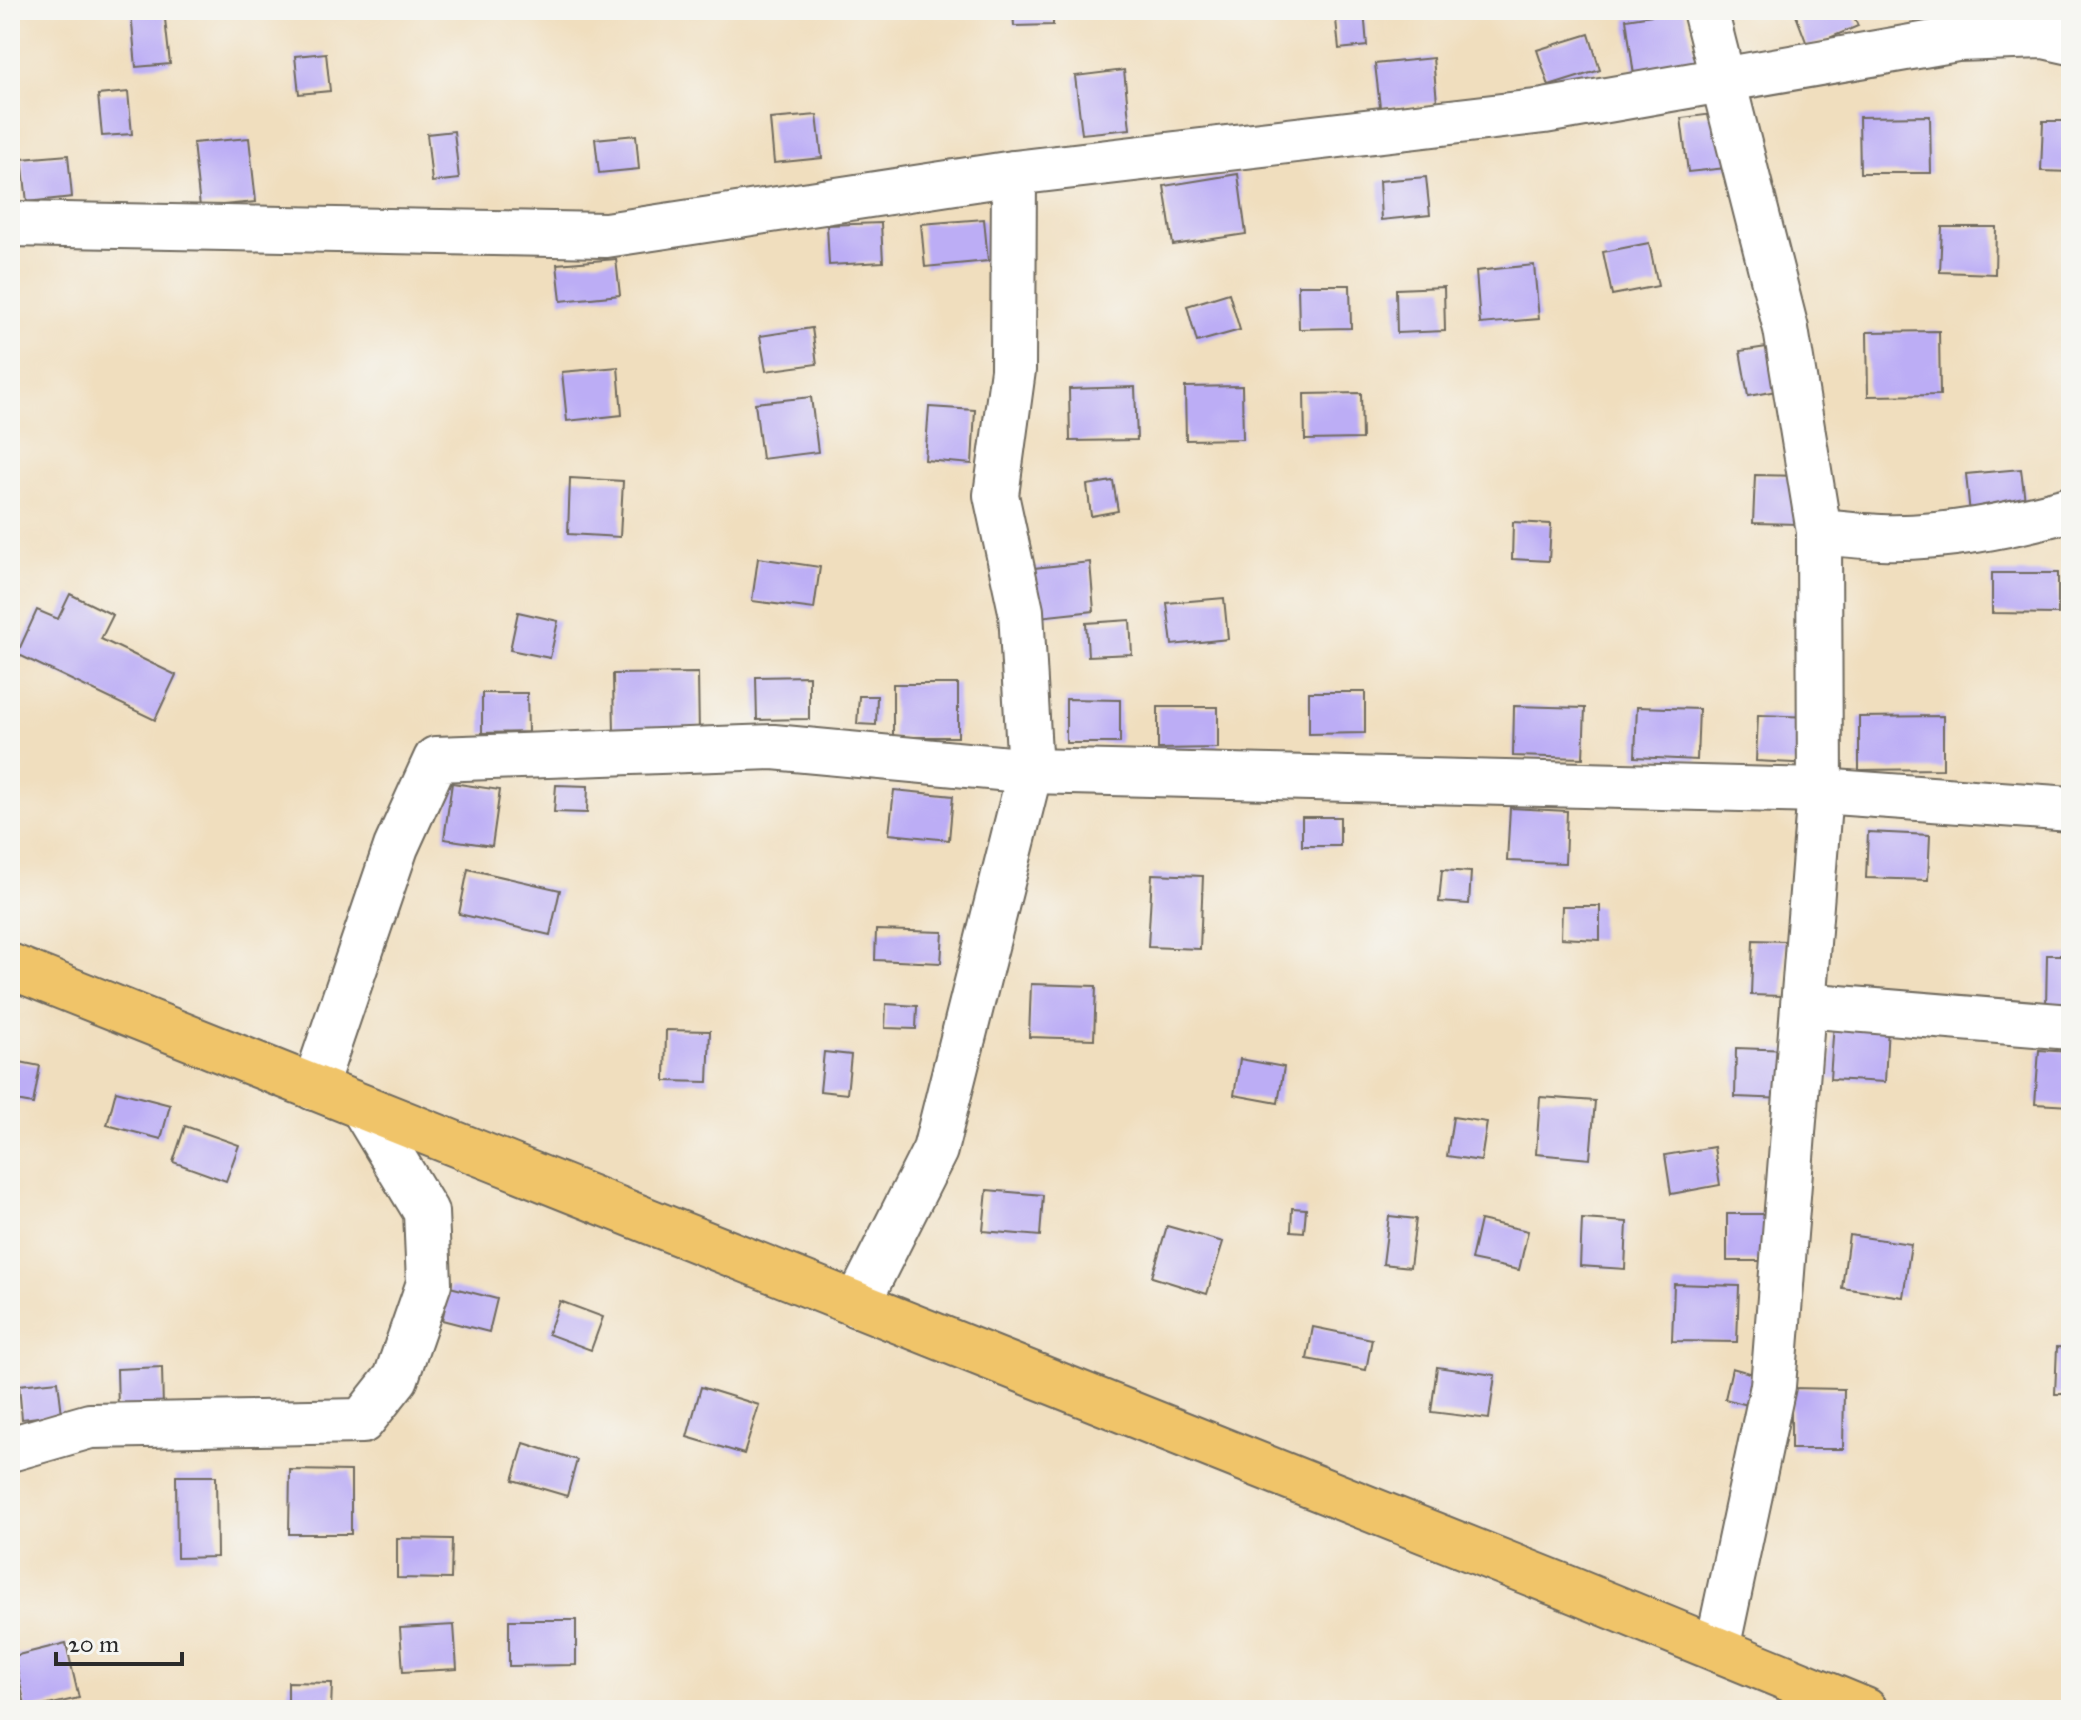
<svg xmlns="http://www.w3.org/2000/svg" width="2081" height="1720" font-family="'IM FELL Great Primer',serif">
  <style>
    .building { fill: #bcadf5 }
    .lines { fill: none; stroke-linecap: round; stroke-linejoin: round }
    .minor-casing { stroke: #706a5e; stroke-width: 48 }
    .major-casing { stroke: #706a5e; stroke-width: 48 }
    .minor { stroke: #fff; stroke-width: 44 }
    .major { stroke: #f0c469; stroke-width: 44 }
  </style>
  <rect width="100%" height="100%" fill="#f6f6f2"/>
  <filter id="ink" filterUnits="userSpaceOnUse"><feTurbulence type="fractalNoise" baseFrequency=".0125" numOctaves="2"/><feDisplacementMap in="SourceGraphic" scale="16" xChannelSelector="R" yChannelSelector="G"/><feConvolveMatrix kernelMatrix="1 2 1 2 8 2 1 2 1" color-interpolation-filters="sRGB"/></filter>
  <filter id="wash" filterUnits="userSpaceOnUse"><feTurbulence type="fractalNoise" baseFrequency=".006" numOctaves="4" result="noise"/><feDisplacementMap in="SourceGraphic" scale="32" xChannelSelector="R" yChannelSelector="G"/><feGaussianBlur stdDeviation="1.8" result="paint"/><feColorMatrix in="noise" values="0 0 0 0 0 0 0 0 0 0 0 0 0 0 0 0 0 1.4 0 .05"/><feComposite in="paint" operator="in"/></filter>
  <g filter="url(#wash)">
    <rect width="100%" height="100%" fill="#f0debe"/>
    <g id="blocks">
      <!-- building -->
      <g class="building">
        <polygon points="164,10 170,64 136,67 131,13"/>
        <polygon points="1013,10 1053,10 1053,25 1014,26"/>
        <polygon points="1335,10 1364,10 1367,46 1339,49"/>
        <polygon points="1684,10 1699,73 1635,82 1626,19"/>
        <polygon points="1794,10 1851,10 1858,26 1808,47"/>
        <rect x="1951" y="10" width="63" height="17"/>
        <polygon points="1589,34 1600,70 1549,86 1537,50"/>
        <polygon points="326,53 330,91 299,94 295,56"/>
        <polygon points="1433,58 1437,102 1380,107 1375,64"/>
        <polygon points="1124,70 1130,129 1082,134 1075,76"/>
        <polygon points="128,92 132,134 102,136 98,95"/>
        <polygon points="1729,112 1736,167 1688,172 1681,118"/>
        <polygon points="817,115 822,158 774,163 770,119"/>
        <polygon points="1930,116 1931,173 1860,173 1859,117"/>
        <polygon points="2043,121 2071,121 2071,172 2041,171"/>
        <polygon points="454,131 459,179 432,182 427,134"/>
        <polygon points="636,135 639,169 599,173 595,139"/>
        <polygon points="249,138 256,202 200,207 193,143"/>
        <polygon points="68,155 72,197 27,202 22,159"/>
        <polygon points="1238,174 1246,234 1173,245 1164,186"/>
        <polygon points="1426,177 1430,215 1381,220 1379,181"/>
        <polygon points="984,219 988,261 925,267 921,224"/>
        <polygon points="881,223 883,262 829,265 827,225"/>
        <polygon points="1942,227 1996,227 1995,274 1940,272"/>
        <polygon points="1649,243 1658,286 1612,295 1603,252"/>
        <polygon points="616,259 620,295 561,301 557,264"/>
        <polygon points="1534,265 1539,319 1480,324 1476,271"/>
        <polygon points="1298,285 1350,285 1351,328 1299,329"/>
        <polygon points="1444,287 1445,331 1397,333 1396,289"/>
        <polygon points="1229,293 1240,330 1197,342 1187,306"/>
        <polygon points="812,328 817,364 766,371 760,336"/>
        <polygon points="1939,331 1940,395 1868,396 1867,332"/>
        <polygon points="1780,345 1788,389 1748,396 1740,351"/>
        <polygon points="618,367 622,415 567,421 562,372"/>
        <polygon points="1242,386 1243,439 1186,440 1185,387"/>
        <polygon points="1135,387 1137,440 1070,441 1069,389"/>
        <polygon points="1361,393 1362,439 1305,440 1304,394"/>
        <polygon points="811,397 818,452 762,459 755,403"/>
        <polygon points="929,407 975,410 972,464 925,460"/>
        <polygon points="2021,469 2026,509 1970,514 1966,474"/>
        <polygon points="1755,475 1800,476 1799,524 1753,523"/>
        <polygon points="570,478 623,481 620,537 568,534"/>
        <polygon points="1113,481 1118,511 1091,516 1087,485"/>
        <polygon points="1513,522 1551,524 1549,561 1512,559"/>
        <polygon points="758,558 820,567 814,609 752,601"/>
        <polygon points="1090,562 1094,611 1039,617 1034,568"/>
        <polygon points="1992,573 2058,573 2058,614 1992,613"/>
        <polygon points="70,594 113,615 101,639 176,675 155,720 17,654 37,610 58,619"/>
        <polygon points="1224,598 1228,639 1172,645 1167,603"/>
        <polygon points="518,612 558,621 550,658 510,650"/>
        <polygon points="1130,620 1132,654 1088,656 1086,623"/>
        <polygon points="698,673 699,735 614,736 613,674"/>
        <polygon points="809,676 809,719 757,720 756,677"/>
        <rect x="893" y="684" width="65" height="53"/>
        <polygon points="1309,692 1365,692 1365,733 1309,734"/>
        <polygon points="482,693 527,693 528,732 482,733"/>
        <polygon points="859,696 877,696 876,725 857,724"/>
        <polygon points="1066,699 1120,700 1120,743 1066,743"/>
        <polygon points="1514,706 1585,708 1583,758 1513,756"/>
        <polygon points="1158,707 1218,707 1218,748 1158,749"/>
        <polygon points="1637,707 1699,709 1697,760 1635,757"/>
        <polygon points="1758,715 1814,717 1813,764 1756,761"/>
        <polygon points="1943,716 1943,769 1859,770 1859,717"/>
        <polygon points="452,783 500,790 492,846 444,839"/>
        <polygon points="556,785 588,786 587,813 554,812"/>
        <polygon points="894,790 953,796 949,840 889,834"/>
        <polygon points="1510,808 1567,811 1565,863 1507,861"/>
        <rect x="1302" y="817" width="38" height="29"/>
        <polygon points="1868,832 1930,835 1928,880 1866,878"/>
        <polygon points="468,869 560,890 550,935 459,914"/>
        <polygon points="1442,870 1471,872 1469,904 1439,902"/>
        <polygon points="1152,874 1203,876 1200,949 1148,947"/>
        <polygon points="1562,906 1600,906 1600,940 1561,938"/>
        <polygon points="876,930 943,932 941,963 875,960"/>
        <polygon points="1753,940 1785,941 1783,996 1751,995"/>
        <polygon points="2047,955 2071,955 2071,1008 2046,1008"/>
        <polygon points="1031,984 1096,986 1094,1039 1029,1037"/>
        <polygon points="886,1004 917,1006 916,1029 885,1028"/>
        <polygon points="1834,1022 1888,1025 1885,1082 1830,1079"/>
        <polygon points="666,1030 710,1031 708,1082 665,1081"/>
        <polygon points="1736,1048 1789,1050 1788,1099 1735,1097"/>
        <polygon points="2039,1050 2071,1052 2071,1106 2035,1104"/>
        <polygon points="824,1052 851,1055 847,1094 820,1091"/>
        <polygon points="1240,1059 1284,1067 1278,1103 1234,1095"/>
        <polygon points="10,1060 40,1066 33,1104 10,1100"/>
        <polygon points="116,1091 170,1105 161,1139 107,1125"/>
        <polygon points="1540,1097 1595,1101 1590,1159 1536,1154"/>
        <polygon points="1453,1117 1487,1122 1481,1161 1447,1156"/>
        <polygon points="185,1126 239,1145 226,1181 173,1162"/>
        <polygon points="1714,1147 1720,1185 1671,1194 1665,1155"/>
        <polygon points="987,1190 1043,1195 1040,1236 983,1231"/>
        <polygon points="1292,1208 1306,1209 1304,1232 1291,1231"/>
        <rect x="1727" y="1214" width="47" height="47"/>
        <polygon points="1389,1216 1416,1219 1410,1267 1383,1264"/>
        <polygon points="1582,1219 1627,1222 1625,1269 1580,1266"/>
        <polygon points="1480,1220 1528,1231 1519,1270 1471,1260"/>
        <polygon points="1167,1226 1223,1242 1207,1294 1152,1277"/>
        <polygon points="1849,1235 1911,1244 1903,1297 1842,1288"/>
        <polygon points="1674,1284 1739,1286 1737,1342 1672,1341"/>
        <polygon points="450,1287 497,1299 489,1332 442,1320"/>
        <polygon points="560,1301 603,1317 591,1350 548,1334"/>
        <polygon points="1313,1327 1372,1339 1366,1370 1307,1359"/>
        <polygon points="2057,1347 2071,1348 2071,1394 2055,1394"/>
        <polygon points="162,1367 163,1409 118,1410 117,1369"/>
        <polygon points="1437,1367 1495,1375 1489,1419 1431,1412"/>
        <polygon points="1732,1368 1771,1379 1763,1409 1725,1399"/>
        <polygon points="58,1381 62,1414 22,1419 19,1385"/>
        <polygon points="701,1387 759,1405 744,1454 687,1437"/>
        <polygon points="1791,1388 1844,1389 1843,1449 1791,1449"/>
        <polygon points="524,1443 577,1460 567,1496 513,1480"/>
        <polygon points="290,1470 351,1471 351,1534 289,1534"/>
        <polygon points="176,1476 216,1476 217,1557 177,1558"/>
        <polygon points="397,1538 452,1539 451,1579 397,1578"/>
        <polygon points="509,1620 576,1620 576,1665 509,1666"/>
        <polygon points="454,1625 457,1669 403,1672 400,1628"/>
        <polygon points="66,1643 79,1698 26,1710 14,1656"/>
        <polygon points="288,1682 332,1683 331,1710 288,1710"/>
      </g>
    </g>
  </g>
  <g filter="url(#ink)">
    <use href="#blocks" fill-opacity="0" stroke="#706a5e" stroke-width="2"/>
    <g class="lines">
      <!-- minor casing -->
      <g class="minor-casing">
        <g id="minor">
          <polyline points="1705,10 1786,329 1819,532 1820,791 1773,1386 1717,1649"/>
          <polyline points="10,224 606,235 1014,173 1544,111 1957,39 2044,36 2071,42"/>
          <path d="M1819 532C1840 534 1860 536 1881 537 1944 539 2010 525 2071 509"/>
          <polyline points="1803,1005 2071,1027"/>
          <polyline points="314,1088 396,847 436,759 773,747 1030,771 1820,791 2071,809"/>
          <polyline points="857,1305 935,1150 1030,771 1021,611 996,495 1013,370 1014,173"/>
          <polyline points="10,1449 90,1426 362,1421 396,1378 429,1283 426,1212 363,1108"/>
        </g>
      </g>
      <!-- major casing -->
      <g class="major-casing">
        <polyline id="major" points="10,966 1565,1587 1865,1710"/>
      </g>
      <!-- minor -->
      <use href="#minor" class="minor"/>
      <!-- major -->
      <use href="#major" class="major"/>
    </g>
  </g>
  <!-- margin -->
  <rect width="2081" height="1720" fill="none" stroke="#f6f6f2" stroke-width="40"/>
  <!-- scale -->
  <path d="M56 1652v12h126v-12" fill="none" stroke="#2b2b2b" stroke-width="4"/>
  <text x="68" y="1652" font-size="24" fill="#2b2b2b" stroke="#f6f6f2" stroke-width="6" paint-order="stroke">20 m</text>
</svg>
